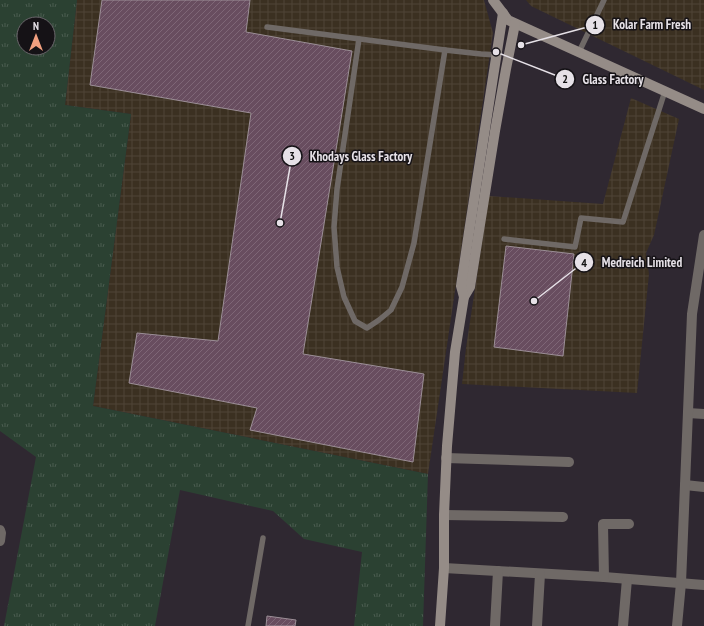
<svg xmlns="http://www.w3.org/2000/svg" width="704" height="626" font-family="'PT Sans Narrow',sans-serif">
  <style>
    .industrial { fill: url(#industrial-grid) }
    .grass { fill: url(#grass-tufts); fill-rule: evenodd }
    .building { fill: url(#building-hatch); stroke: #9c8f97 }
    .lines { fill: none; stroke-linecap: round; stroke-linejoin: round }
    .lane { stroke: #6f6966; stroke-width: 5.5 }
    .street { stroke: #6f6966; stroke-width: 10 }
    .secondary { stroke: #958c87; stroke-width: 10 }
    .leader { fill: none; stroke: #e6e1e7; stroke-width: 1.5 }
    .callout-dot { fill: #e6e1e7; stroke: #151216; stroke-width: 1.5 }
    .mark-label { font-size: 12px; text-anchor: middle; font-weight: bold; fill: #111 }
    .callout-label { font-size: 13px; text-anchor: middle; font-weight: bold; fill: #e6e1e7; stroke: #151216; stroke-width: 3; stroke-linejoin: round; paint-order: stroke }
  </style>
  <defs>
    <pattern id="industrial-grid" width="8" height="8" patternUnits="userSpaceOnUse"><rect width="8" height="8" fill="#3b3021"/><path d="M0 4h8M4 0v8" fill="none" stroke="#4e4436"/></pattern>
    <pattern id="grass-tufts" width="24" height="20" patternUnits="userSpaceOnUse"><rect width="24" height="20" fill="#2b4132"/><path d="M3 7l-1-3M5 7V3M7 7l1-3M15 17l-1-3M17 17v-4M19 17l1-3" fill="none" stroke="#4a5c50"/></pattern>
    <pattern id="building-hatch" width="6" height="6" patternUnits="userSpaceOnUse"><rect width="6" height="6" fill="#684d5f"/><path d="M-1 1l2-2M0 6l6-6M5 7l2-2" fill="none" stroke="#7e6676"/></pattern>
  </defs>
  <rect width="100%" height="100%" fill="#2f2831"/>
  <!-- industrial -->
  <g class="industrial">
    <polygon points="77,0 484,0 493,33 428,474 93,406 131,114 65,105"/>
    <polygon points="526,0 704,0 704,90 531,6"/>
    <polygon points="631,98 679,119 654,235 646,253 649,274 637,393 462,384 466,348 489,196 603,204"/>
  </g>
  <!-- grass -->
  <path class="grass" d="M0 0H77L65 105 131 114 93 406 428 474 423 626H354L362 552 304 539 273 511 180 490 155 626H4L36 457 0 431ZM24 24H48V48H24Z"/>
  <!-- building -->
  <g class="building">
    <polygon points="102,0 250,0 246,32 352,51 303,354 424,374 413,462 250,430 257,408 129,383 137,333 218,341 251,113 90,85"/>
    <polygon points="506,246 574,254 563,356 494,347"/>
    <polygon points="267,616 296,620 295,626 266,626"/>
  </g>
  <g class="lines">
    <!-- lane -->
    <g class="lane">
      <polyline points="267,27 445,50 481,54 496,55"/>
      <polyline points="359,39 337,189 334,227 337,267 344,297 355,321 367,328 379,320 391,310 402,287 414,243 445,50"/>
      <polyline points="579,52 604,0"/>
      <polyline points="504,239 575,247 581,218 623,222 665,91"/>
      <polyline points="248,626 263,538"/>
    </g>
    <!-- street -->
    <g class="street">
      <polyline points="688,413 704,414"/>
      <polyline points="446,458 569,462"/>
      <polyline points="685,485 704,487"/>
      <polyline points="444,515 563,517"/>
      <polyline points="0,530 1,533 0,541"/>
      <polyline points="444,568 604,577 704,585"/>
      <polyline points="604,577 603,524 629,524"/>
      <polyline points="495,626 498,571"/>
      <polyline points="537,626 540,574"/>
      <polyline points="623,626 627,579"/>
      <polyline points="677,626 681,583 692,314 704,235"/>
    </g>
    <!-- secondary -->
    <g class="secondary">
      <polyline points="493,0 508,20 704,109"/>
      <polyline points="464,297 470,287 495,131 506,69 515,24"/>
      <polyline points="440,626 444,568 444,515 447,446 455,352 464,297 461,286 469,232 503,13"/>
    </g>
  </g>
  <!-- callouts -->
  <path class="leader" d="M521 45L595 25M496 52L565 79M280 223L292 156M534 301L584 262"/>
  <g class="callout-dot">
    <circle cx="521" cy="45" r="4"/>
    <circle cx="496" cy="52" r="4"/>
    <circle cx="280" cy="223" r="4"/>
    <circle cx="534" cy="301" r="4"/>
    <circle cx="595" cy="25" r="10"/>
    <circle cx="565" cy="79" r="10"/>
    <circle cx="292" cy="156" r="10"/>
    <circle cx="584" cy="262" r="10"/>
  </g>
  <g class="mark-label">
    <text x="595" y="29">1</text>
    <text x="565" y="83">2</text>
    <text x="292" y="160">3</text>
    <text x="584" y="267">4</text>
  </g>
  <g class="callout-label">
    <text x="652" y="29">Kolar Farm Fresh</text>
    <text x="613" y="84">Glass Factory</text>
    <text x="361" y="161">Khodays Glass Factory</text>
    <text x="642" y="267">Medreich Limited</text>
  </g>
  <!-- north arrow -->
  <g transform="translate(36 36)"><circle r="19" fill="#151216" stroke="#69656a"/>
  <path d="M0-3L7 15L0 10L-7 15Z" fill="#f2a080"/>
  <text y="-6" font-size="11" font-weight="bold" text-anchor="middle" fill="#e6e1e7">N</text>
  </g>
</svg>
